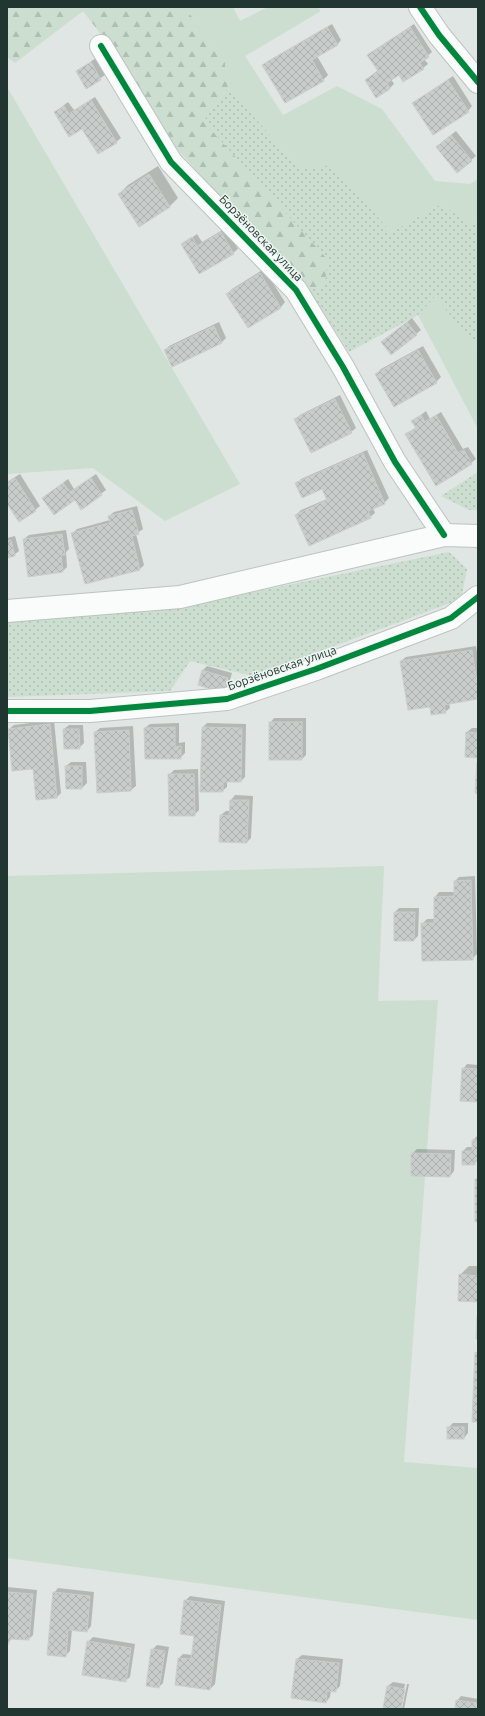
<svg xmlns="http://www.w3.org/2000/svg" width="485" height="1716" font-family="Ubuntu,sans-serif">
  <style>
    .grass { fill: url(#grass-dots) }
    .forest { fill: url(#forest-firs) }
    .garden { fill: #cbded0 }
    .shadow { fill: #0003 }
    .building { fill: url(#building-cross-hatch); stroke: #c9cfcc }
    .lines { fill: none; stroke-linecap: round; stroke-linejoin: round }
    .minor-casing { stroke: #bdc3c0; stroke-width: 24 }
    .minor { stroke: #fafbfb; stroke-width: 22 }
    .cycleway-casing { stroke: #eef5f2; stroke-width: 8 }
    .cycleway { stroke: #00873e; stroke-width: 6 }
    .labels { text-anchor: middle; stroke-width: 3; stroke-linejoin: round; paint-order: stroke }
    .street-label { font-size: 12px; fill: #213630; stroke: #eef5f2 }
  </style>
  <defs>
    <pattern id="grass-dots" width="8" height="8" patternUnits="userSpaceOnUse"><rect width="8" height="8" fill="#cbded0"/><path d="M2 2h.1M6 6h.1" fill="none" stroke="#aebfb3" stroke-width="1.8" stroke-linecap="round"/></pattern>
    <pattern id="forest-firs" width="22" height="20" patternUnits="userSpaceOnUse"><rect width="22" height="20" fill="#cbded0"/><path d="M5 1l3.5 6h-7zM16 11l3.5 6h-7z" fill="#aebfb3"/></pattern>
    <pattern id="building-cross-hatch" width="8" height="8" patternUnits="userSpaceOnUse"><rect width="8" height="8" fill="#c8cdcb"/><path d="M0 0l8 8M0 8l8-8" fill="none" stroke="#acb1af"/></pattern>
  </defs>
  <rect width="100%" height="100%" fill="#e0e6e3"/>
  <!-- grass -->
  <g class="grass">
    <polygon points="228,88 301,169 332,164 391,232 441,204 469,223 478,219 478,349 435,297 418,315 349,352 308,288 325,287 203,121"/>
    <polygon points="478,472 478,510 469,510 441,496"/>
    <polygon points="449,552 467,569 461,599 253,676 190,661 170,691 7,697 7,621 185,606"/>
  </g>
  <!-- forest -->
  <polygon class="forest" points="7,7 184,7 224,56 228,88 203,121 327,259 325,287 308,288 222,199 170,141 126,67 83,11 15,63 7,57"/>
  <!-- garden -->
  <g class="garden">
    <polygon points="184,7 233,7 240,21 268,7 317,7 321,11 245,56 283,115 337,86 382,109 435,181 470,184 478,179 478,219 469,223 441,204 391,232 332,165 301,169 228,88 224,56"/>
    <polygon points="7,87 240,484 165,521 93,468 7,474"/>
    <polygon points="435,297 478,349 478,429 418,315"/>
    <polygon points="384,866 378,1001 438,1000 404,1462 478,1468 478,1620 7,1558 7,876"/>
  </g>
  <!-- shadow -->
  <g class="shadow">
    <polygon points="332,24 341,40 337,45 317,56 328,75 323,80 285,102 263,65 268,61"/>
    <polygon points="414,24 432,52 424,59 428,64 423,68 400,74 391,79 394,84 390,88 377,96 366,80 378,70 368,55"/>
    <polygon points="96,58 105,75 87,87 77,71"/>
    <polygon points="453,76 472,106 468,111 413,103"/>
    <polygon points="95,97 121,138 116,142 83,128 55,112 68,102 74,110"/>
    <polygon points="456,131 476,156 471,160 441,143"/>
    <polygon points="158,166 178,198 170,206 119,194 128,185"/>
    <polygon points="226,228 238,249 233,253 183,244 197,234 202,242"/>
    <polygon points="264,269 285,302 281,307 248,327 227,294 232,289"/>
    <polygon points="412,318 421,330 416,334 382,342"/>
    <polygon points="219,322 226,338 222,342 173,366 165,350 169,346"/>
    <polygon points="423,346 441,377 436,382 376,374 381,369"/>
    <polygon points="340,395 356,428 351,432 296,419 300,415"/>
    <polygon points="426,411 430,419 441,412 463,449 468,447 476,459 471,463 406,435 416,427 413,421"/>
    <polygon points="367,450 389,498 384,503 373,508 375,513 370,517 296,515 301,510 327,499 323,488 296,484 301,479"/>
    <polygon points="20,474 40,506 35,510 7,502 7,482"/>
    <polygon points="96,474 106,490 82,508 75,499 43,498 68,479 74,489"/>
    <polygon points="137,506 143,529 136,534 144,565 140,569 73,533 77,529 110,520 109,516 114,512"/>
    <polygon points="66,530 69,549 66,552 67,567 63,571 24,539 29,535"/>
    <polygon points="15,536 19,551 14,555 7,557 7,538"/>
    <polygon points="476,646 478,658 478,698 449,703 450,708 445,712 431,706 401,661 406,657"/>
    <polygon points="207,666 232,673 228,687 224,691 202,671"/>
    <polygon points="274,718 306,718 306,755 302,759 270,723"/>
    <polygon points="54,720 61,793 57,797 9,729 14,725"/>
    <polygon points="179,723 179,743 185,742 185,753 180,758 145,728 150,724"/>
    <polygon points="207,723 246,724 245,777 241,781 227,781 227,787 222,791 203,727"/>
    <polygon points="69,725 83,725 84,743 79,748 64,729"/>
    <polygon points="133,726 136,786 131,790 98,792 95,732 100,728"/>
    <polygon points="472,728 478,728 478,755 476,757 467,732"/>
    <polygon points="71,762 86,762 87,783 82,788 67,788 66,766"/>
    <polygon points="198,769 199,810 194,815 170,774 174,770"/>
    <polygon points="235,795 253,796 251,838 247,842 221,815 226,811 230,811 231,800"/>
    <polygon points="475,876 477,954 472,959 422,924 427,919 435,919 435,897 439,892 455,892 455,881 459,877"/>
    <polygon points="399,908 419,908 418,936 414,940 395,912"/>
    <polygon points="467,1064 478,1065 478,1101 463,1069"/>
    <polygon points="477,1136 478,1160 474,1164 463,1151 467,1147 473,1147 473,1140"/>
    <polygon points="417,1149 455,1150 454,1171 450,1176 412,1154"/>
    <polygon points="469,1266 478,1266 478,1301 460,1275"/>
    <polygon points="453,1423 468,1423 468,1433 464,1438 448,1428"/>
    <polygon points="7,1587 37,1590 33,1635 29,1639 12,1638 7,1646"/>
    <polygon points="58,1588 94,1592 91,1626 87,1631 72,1629 70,1651 65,1656 54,1593"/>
    <polygon points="190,1596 225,1601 215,1684 210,1689 179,1658 183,1654 193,1655 195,1635 185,1601"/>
    <polygon points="93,1637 135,1644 130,1677 125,1681 88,1642"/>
    <polygon points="157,1645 169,1647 163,1683 159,1687 152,1650"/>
    <polygon points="302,1655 343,1659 340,1686 335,1691 331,1690 330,1697 326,1702 297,1659"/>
    <polygon points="393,1682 405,1684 400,1709 384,1709 388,1686"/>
    <polygon points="407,1684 409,1684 404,1709 402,1709"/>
    <polygon points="461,1696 478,1699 478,1709 456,1709 457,1701"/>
  </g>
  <!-- building -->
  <g class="building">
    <polygon points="327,27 338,45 312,60 324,81 285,103 262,65"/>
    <polygon points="410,27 429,57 420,63 424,69 403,82 399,75 387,83 390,89 376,98 365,80 378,71 367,55"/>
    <polygon points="91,62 101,80 86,89 76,71"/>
    <polygon points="448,80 469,112 433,135 412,103"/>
    <polygon points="91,100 117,143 98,154 82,129 69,137 54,112 64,106 69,114"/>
    <polygon points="451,135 472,161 457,173 436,147"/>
    <polygon points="149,174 170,207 139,227 118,194"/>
    <polygon points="221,232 234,254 199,274 181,244 192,237 197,246"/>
    <polygon points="260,273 281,308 248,328 226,294"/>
    <polygon points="407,322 417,335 391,355 381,342"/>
    <polygon points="214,326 222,343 172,367 164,350"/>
    <polygon points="418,350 437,383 394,407 375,374"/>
    <polygon points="335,399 352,433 311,453 294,419"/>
    <polygon points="421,415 425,422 436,415 458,453 464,450 472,464 436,486 405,434 416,428 411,421"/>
    <polygon points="363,453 385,504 368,511 371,518 309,546 295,515 327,500 322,489 302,498 295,483"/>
    <polygon points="15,478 36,511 19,522 7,504 7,483"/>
    <polygon points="91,478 102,495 81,510 75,500 54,515 42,498 63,483 70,492"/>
    <polygon points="132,510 139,534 132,536 140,570 85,584 71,533 110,523 108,516"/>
    <polygon points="62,534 65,555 61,555 63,572 28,577 23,539"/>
    <polygon points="11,540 15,556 7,558 7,541"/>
    <polygon points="472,650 478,689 478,699 444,705 446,713 431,715 430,707 408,710 400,661"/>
    <polygon points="202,670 228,678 224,693 198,685"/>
    <rect x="269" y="722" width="33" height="38"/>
    <polygon points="50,724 57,798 36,800 33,769 12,771 8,729"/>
    <polygon points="175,727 175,747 181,746 181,759 145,759 144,728"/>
    <polygon points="202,727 242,728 241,782 223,782 223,792 200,792"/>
    <polygon points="63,729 79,729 80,749 64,749"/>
    <polygon points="129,730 131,791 97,793 94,732"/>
    <polygon points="466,732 478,733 477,758 465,757"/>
    <polygon points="477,762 478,762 478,794 475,793"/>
    <polygon points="65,766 82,766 82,789 66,789"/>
    <polygon points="168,774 194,774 195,816 169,816"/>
    <polygon points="230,800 249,800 247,843 219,842 220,815 229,816"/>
    <polygon points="471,880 473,960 422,961 421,923 434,923 434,897 454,896 454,881"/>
    <polygon points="394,912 415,912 414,941 394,941"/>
    <polygon points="462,1068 478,1069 478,1102 460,1101"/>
    <polygon points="472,1140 478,1140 478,1160 475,1160 475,1165 462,1165 462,1151 472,1151"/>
    <polygon points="411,1153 451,1154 450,1177 411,1176"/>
    <rect x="475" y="1179" width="3" height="43"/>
    <polygon points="459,1274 478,1276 478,1302 458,1301"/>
    <polygon points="477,1316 478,1316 478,1339 476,1339"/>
    <polygon points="475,1352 478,1353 478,1422 472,1422"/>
    <rect x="447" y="1427" width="17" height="12"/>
    <polygon points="7,1592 33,1594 29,1640 10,1639 7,1646"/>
    <polygon points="53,1592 90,1596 87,1632 68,1630 66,1657 47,1655"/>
    <polygon points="184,1600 221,1605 210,1690 175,1685 178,1658 191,1659 194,1636 180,1634"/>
    <polygon points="87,1641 131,1648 126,1682 82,1675"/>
    <polygon points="151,1649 165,1651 159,1688 146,1686"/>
    <polygon points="296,1659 339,1663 336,1692 327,1691 326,1703 291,1698"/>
    <polygon points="387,1686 405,1689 401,1709 383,1709"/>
    <polygon points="456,1700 477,1703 476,1709 455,1709"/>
  </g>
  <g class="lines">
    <!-- minor casing -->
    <g class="minor-casing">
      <g id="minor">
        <polyline points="420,7 439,35 478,82"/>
        <polyline points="101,46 171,162 296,290 343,367 395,462 444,535"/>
        <polyline points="7,611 180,597 444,535 478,536"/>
        <polyline points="7,711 90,711 227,699 316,669 451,618 478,597"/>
      </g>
    </g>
    <!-- minor -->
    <use href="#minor" class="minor"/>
    <!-- cycleway casing -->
    <g class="cycleway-casing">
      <g id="cycleway">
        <polyline points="420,7 439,35 478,82"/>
        <polyline points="101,46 171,162 296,290 343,367 395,462 444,535"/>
        <polyline points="7,711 90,711 227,699 316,669 451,618 478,597"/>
      </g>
    </g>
    <!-- cycleway -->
    <use href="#cycleway" class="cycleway"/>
  </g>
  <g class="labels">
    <!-- street labels -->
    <g class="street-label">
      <text transform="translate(261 238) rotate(46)" y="4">Борзёновская улица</text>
      <text transform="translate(282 668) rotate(-19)" y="4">Борзёновская улица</text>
    </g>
  </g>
  <!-- border -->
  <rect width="485" height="1716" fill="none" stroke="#213630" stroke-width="16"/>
</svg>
